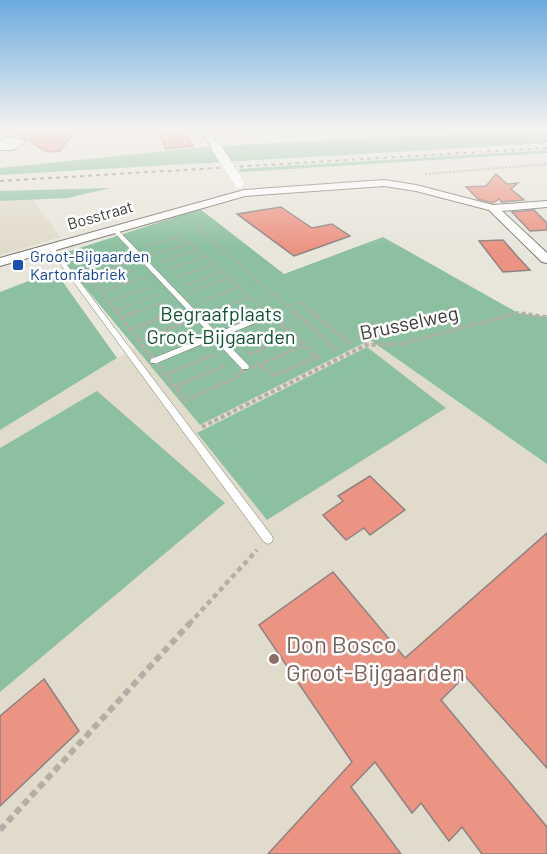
<svg xmlns="http://www.w3.org/2000/svg" width="547" height="854" font-family="Barlow,sans-serif">
  <style>
    .built { fill: #e0dbca }
    .green { fill: #8cc0a0 }
    .building { fill: #ec9483; stroke: #8d8380; stroke-width: 1.5 }
    .lines { fill: none; stroke-linecap: round; stroke-linejoin: round }
    .lane-casing { stroke: #76736a; stroke-width: 1 }
    .street-casing { stroke: #76736a; stroke-width: 2 }
    .path-far3 { stroke: #b2afa7; stroke-width: 2; stroke-dasharray: 2 1.5; stroke-linecap: butt }
    .path-far2 { stroke: #b2afa7; stroke-width: 4; stroke-dasharray: 4 3; stroke-linecap: butt }
    .path-far1 { stroke: #b2afa7; stroke-width: 4.5; stroke-dasharray: 5 4; stroke-linecap: butt }
    .path { stroke: #b2afa7; stroke-width: 6; stroke-dasharray: 7 4.5; stroke-linecap: butt }
    .lane { fill: #fff; fill-rule: evenodd }
    .street { fill: #fff; fill-rule: evenodd }
    .rail { stroke: #93918a; stroke-width: 2; stroke-dasharray: 4 4; stroke-linecap: butt }
    .street-bridge-casing { stroke: #76736a; stroke-width: 10; stroke-linecap: butt }
    .street-bridge { stroke: #fff; stroke-width: 10 }
    .transit-dot { fill: #1a4fb4; stroke: #fff; stroke-width: 2 }
    .education-dot { fill: #8d6e63; stroke: #fff; stroke-width: 2 }
    .labels { text-anchor: middle; stroke-width: 5; stroke-linejoin: round; paint-order: stroke }
    .far-street-label { font-size: 16px; fill: #3d3b38; stroke: #fff }
    .far-transit-label { font-size: 16px; fill: #164399; stroke: #fff; text-anchor: start }
    .park-label { font-size: 20px; fill: #125334; stroke: #fff }
    .street-label { font-size: 20px; fill: #3d3b38; stroke: #fff }
    .near-education-label { font-size: 24px; fill: #785e54; stroke: #fff; text-anchor: start }
  </style>
  <rect width="100%" height="100%" fill="#e8e5db"/>
  <!-- built -->
  <g class="built">
    <polygon points="33,199 60,237 0,255 0,201"/>
    <polygon points="369,340 547,464 547,854 0,854 0,430 136,347 200,425"/>
  </g>
  <!-- green -->
  <g class="green">
    <polygon points="547,132 547,143 0,175 0,168 204,147 401,136"/>
    <polygon points="547,150 547,153 240,172 238,169"/>
    <polygon points="110,188 68,198 0,201 0,191"/>
    <polygon points="200,209 284,274 383,237 518,313 547,317 547,464 370,340 200,425 58,255"/>
    <polygon points="55,271 117,358 0,430 0,292"/>
    <polygon points="367,347 446,408 267,520 197,433"/>
    <polygon points="97,391 225,503 0,692 0,448"/>
  </g>
  <!-- building -->
  <g class="building">
    <polygon points="11,130 75,130 60,151 47,152"/>
    <polygon points="157,130 183,130 193,146 166,149"/>
    <polygon points="496,174 507,184 518,183 511,189 524,200 502,202 499,199 493,203 478,199 466,187 486,186"/>
    <polygon points="281,207 312,228 332,224 350,236 294,256 237,214"/>
    <polygon points="534,210 547,223 547,230 530,231 512,212"/>
    <polygon points="503,240 516,255 530,270 503,272 479,241"/>
    <polygon points="370,476 405,510 370,535 364,528 346,540 323,515 343,501 338,496"/>
    <polygon points="547,533 547,768 465,676 441,700 547,827 547,854 482,854 462,827 449,841 421,803 412,813 375,762 351,787 401,854 268,854 352,762 259,625 333,572 405,658"/>
    <polygon points="44,679 79,731 0,806 0,716"/>
  </g>
  <g class="lines">
    <!-- lane casing -->
    <g class="lane-casing">
      <g id="lane">
        <polygon points="112,228 116,228 217,333 267,312 273,312 273,316 221,337 248,365 249,367 248,369 242,369 214,339 157,363 151,363 150,361 151,359 211,335 112,230"/>
        <polygon points="48,245 52,245 272,536 273,539 272,542 268,544 264,542 48,247"/>
      </g>
    </g>
    <!-- street casing -->
    <g class="street-casing">
      <g id="street">
        <polygon points="200,130 208,130 220,147 219,149 213,149"/>
        <polygon points="10,137 24,140 25,142 13,150 0,150 0,141"/>
        <polygon points="384,180 416,185 493,205 547,201 547,207 502,211 547,253 547,263 542,262 489,210 416,191 384,186 245,196 0,266 0,258 244,190"/>
      </g>
    </g>
    <!-- path-far3 -->
    <g class="path-far3">
      <polyline points="425,174 547,164"/>
      <polyline points="196,221 203,233 295,313"/>
      <polyline points="147,246 181,236 189,242"/>
      <polyline points="161,262 197,250"/>
      <polyline points="81,267 122,254"/>
      <polyline points="169,269 204,257"/>
      <polyline points="178,277 213,264"/>
      <polyline points="94,283 137,269"/>
      <polyline points="186,285 222,271"/>
      <polyline points="101,292 142,278"/>
      <polyline points="190,292 229,278"/>
      <polyline points="108,302 151,287"/>
      <polyline points="201,302 239,287"/>
      <polyline points="287,307 300,302 313,313"/>
      <polyline points="115,311 159,294"/>
      <polyline points="212,312 250,297"/>
      <polyline points="117,313 88,275 190,243 269,313"/>
      <polyline points="134,313 166,301"/>
      <polyline points="172,313 174,312"/>
    </g>
    <!-- path-far2 -->
    <g class="path-far2">
      <polyline points="116,311 185,400 234,379 245,367 262,367 274,376 318,357 267,311"/>
      <polyline points="293,311 337,350"/>
      <polyline points="311,311 351,344"/>
      <polyline points="121,318 138,311"/>
      <polyline points="130,330 174,312"/>
      <polyline points="138,341 185,322"/>
      <polyline points="250,354 293,335"/>
      <polyline points="258,365 304,345"/>
      <polyline points="165,375 215,354"/>
      <polyline points="175,387 224,366"/>
      <polyline points="202,427 366,345 401,344 518,313 547,317"/>
    </g>
    <!-- path-far1 -->
    <polyline class="path-far1" points="189,624 257,550"/>
    <!-- path -->
    <polyline class="path" points="0,830 190,623"/>
    <!-- lane -->
    <use href="#lane" class="lane"/>
    <!-- street -->
    <use href="#street" class="street"/>
    <!-- rail -->
    <polyline class="rail" points="0,181 547,148"/>
    <!-- street-bridge casing -->
    <g class="street-bridge-casing">
      <polyline id="street-bridge" points="216,147 239,183"/>
    </g>
    <!-- street-bridge -->
    <use href="#street-bridge" class="street-bridge"/>
  </g>
  <!-- sky -->
  <linearGradient id="sky" x2="0" y2="1"><stop stop-color="#6babdf"/><stop offset="0.52" stop-color="#f5f3ef"/><stop offset="1" stop-color="#f5f3ef" stop-opacity="0"/></linearGradient>
  <rect width="547" height="249" fill="url(#sky)"/>
  <!-- markers -->
  <rect class="transit-dot" x="12" y="259" width="12" height="12" rx="3"/>
  <circle class="education-dot" cx="274" cy="659" r="6"/>
  <g class="labels">
    <!-- far-street labels -->
    <g class="far-street-label">
      <text transform="translate(100 215) rotate(-16)" y="6">Bosstraat</text>
    </g>
    <!-- far-transit labels -->
    <g class="far-transit-label">
      <text x="30" y="262">Groot-Bijgaarden<tspan x="30" dy="18">Kartonfabriek</tspan></text>
    </g>
    <!-- park labels -->
    <g class="park-label">
      <text x="221" y="321">Begraafplaats<tspan x="221" dy="23">Groot-Bijgaarden</tspan></text>
    </g>
    <!-- street labels -->
    <g class="street-label">
      <text transform="translate(409 323) rotate(-12)" y="7">Brusselweg</text>
    </g>
    <!-- near-education labels -->
    <g class="near-education-label">
      <text x="286" y="653">Don Bosco<tspan x="286" dy="28">Groot-Bijgaarden</tspan></text>
    </g>
  </g>
</svg>
